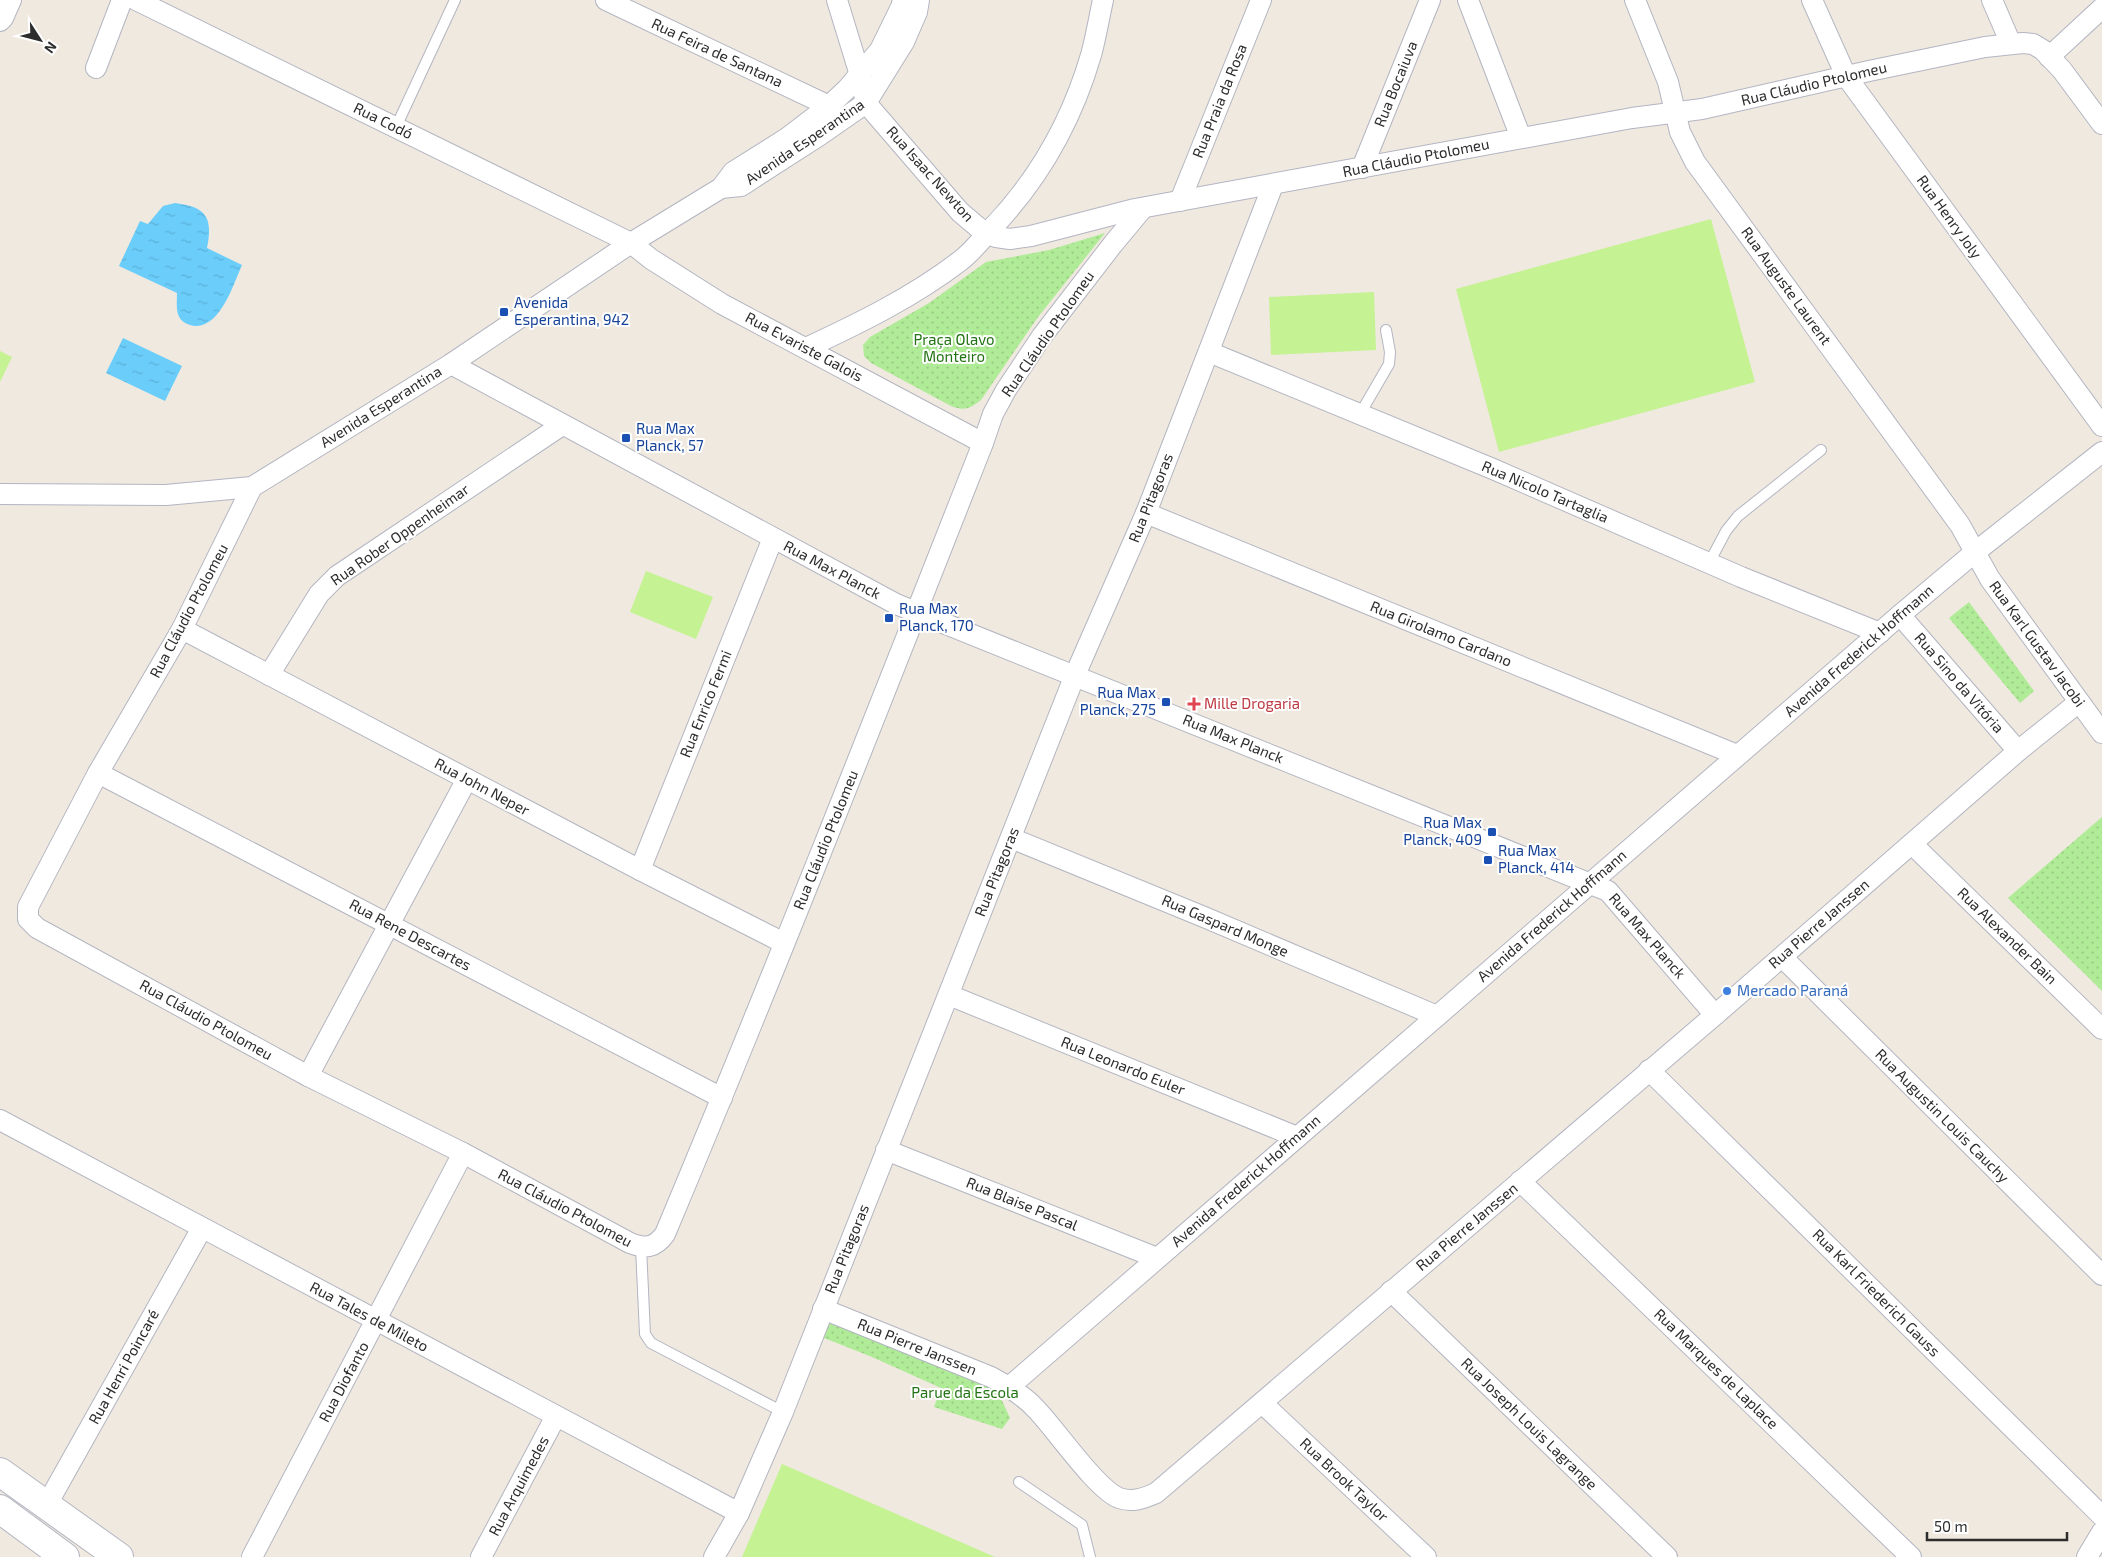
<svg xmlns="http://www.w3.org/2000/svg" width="2102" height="1557" font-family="'Exo 2',sans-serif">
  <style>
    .park { fill: url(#park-dots) }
    .pitch { fill: #c5f293 }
    .water { fill: url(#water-ripples) }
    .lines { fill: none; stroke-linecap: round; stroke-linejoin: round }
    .service-casing { stroke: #b3b5c2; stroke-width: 12 }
    .minor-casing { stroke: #b3b5c2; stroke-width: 22 }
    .secondary-casing { stroke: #b3b5c2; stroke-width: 30 }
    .service { stroke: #fff; stroke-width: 10 }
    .minor { stroke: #fff; stroke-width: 20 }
    .secondary { stroke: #fff; stroke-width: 28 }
    .transit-dot { fill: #1a4fb4; stroke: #fff; stroke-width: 2 }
    .health-dot { fill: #e0444e; stroke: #fff; stroke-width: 2 }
    .shop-dot { fill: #3f7fe0; stroke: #fff; stroke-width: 2 }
    .labels { text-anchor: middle; stroke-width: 4; stroke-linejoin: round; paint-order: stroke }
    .street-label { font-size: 15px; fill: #2d2d2d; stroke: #fff }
    .transit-label { font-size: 15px; fill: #164399; stroke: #fff; text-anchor: start }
    .park-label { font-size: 15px; fill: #237414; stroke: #fff }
    .health-label { font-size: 15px; fill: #be3a42; stroke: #fff; text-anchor: start }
    .shop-label { font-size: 15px; fill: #366cbe; stroke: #fff; text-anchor: start }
  </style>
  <defs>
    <pattern id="park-dots" width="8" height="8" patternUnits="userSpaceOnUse" patternTransform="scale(1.25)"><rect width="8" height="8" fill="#b0eb97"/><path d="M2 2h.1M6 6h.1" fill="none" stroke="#98ca82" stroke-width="1.8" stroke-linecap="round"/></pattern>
    <pattern id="water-ripples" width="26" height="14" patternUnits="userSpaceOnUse" patternTransform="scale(1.25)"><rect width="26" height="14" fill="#6acdfa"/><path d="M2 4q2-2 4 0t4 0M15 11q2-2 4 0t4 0" fill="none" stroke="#5cb0d7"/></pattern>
  </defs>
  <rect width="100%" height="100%" fill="#f0e9df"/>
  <!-- park -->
  <g class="park">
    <path d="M1105 233 1038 317 981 400C970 409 964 411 951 406L871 363 864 356 863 345 870 337 929 303 986 262 1049 250Z"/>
    <polygon points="1969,602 2034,691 2020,703 1949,618"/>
    <polygon points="2102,817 2102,991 2008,898"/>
    <polygon points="823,1309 991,1377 1010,1418 1002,1429 934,1407 941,1388 872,1357 814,1334"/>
  </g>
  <!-- pitch -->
  <g class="pitch">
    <polygon points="1711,219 1755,382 1499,452 1456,289"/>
    <polygon points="1374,292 1376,350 1271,355 1269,297"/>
    <polygon points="0,351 12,357 0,382"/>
    <polygon points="646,571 713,597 696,639 630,612"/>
    <polygon points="782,1464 995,1557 742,1557"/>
  </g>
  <!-- water -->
  <g class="water">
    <path d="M175 203C207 207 213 218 207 248L242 265C233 285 219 333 190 325 174 320 177 306 177 293L119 266 140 221 148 224 163 206Z"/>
    <polygon points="123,338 182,366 165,401 106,373"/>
  </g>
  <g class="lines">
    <!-- service casing -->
    <g class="service-casing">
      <g id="service">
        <polyline points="396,127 455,0"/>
        <polyline points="1360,414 1389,364 1390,352 1386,330"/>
        <polyline points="1709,563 1726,531 1738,516 1821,450"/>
        <polyline points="641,1247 645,1334 651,1343 783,1412"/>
        <polyline points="1019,1482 1082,1525 1090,1557"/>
      </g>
    </g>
    <!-- minor casing -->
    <g class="minor-casing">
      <g id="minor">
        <polyline points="136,0 631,243 651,259 722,304 983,443"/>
        <polyline points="606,0 829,106"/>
        <polyline points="837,0 860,75 866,103 960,212 986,234 996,237 1010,239 1031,236 1135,209 1632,118 1702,109 1869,71 1985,47 2023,43 2033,44 2043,50 2062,70 2102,124"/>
        <polyline points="1468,0 1521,138"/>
        <polyline points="1635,0 1668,82 1680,132 1695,162 1960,525 1990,579 2102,733"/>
        <polyline points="1812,0 1846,76 2102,426"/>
        <polyline points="1992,0 2011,44"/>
        <polyline points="0,21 3,18 11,0"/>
        <polyline points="2049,57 2102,8"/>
        <polyline points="96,68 122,0"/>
        <polyline points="1362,168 1430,0"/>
        <polyline points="721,188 741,186 820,135 866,103 904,42 917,12 919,0"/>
        <polyline points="1180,201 1261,0"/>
        <path d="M806 348C860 323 913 297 960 261 972 252 982 239 992 228 1038 180 1072 120 1091 55 1096 37 1099 18 1103 0"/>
        <polyline points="1209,352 1493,469 1741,577 1880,633"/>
        <polyline points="451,364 896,604 1608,891 1715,1015"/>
        <path d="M252 487 182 629 98 773 28 907V919L37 928 308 1076 463 1153 630 1243C645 1249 655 1248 665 1234 775 972 879 707 983 443L993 414 1006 390 1042 336 1113 244 1143 208"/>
        <polyline points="0,494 166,495 252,487 451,364 631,243 721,188 733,172 787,138 829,106 847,89 880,50 901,7 903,0"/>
        <polyline points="1146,513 1737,755"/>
        <polyline points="1900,615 2018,751"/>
        <polyline points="182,629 640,870 784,943"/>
        <polyline points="269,675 319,594 337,576 562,425"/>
        <polyline points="98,773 722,1098"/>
        <polyline points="1011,838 1204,917 1437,1016"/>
        <polyline points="1912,844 2102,1029"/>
        <polyline points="640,870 773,538"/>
        <polyline points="1782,957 2102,1275"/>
        <polyline points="949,995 1297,1137"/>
        <polyline points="1649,1070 2102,1516"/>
        <polyline points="308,1076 467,779"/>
        <polyline points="0,1120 739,1513"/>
        <polyline points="886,1150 1157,1258"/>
        <polyline points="1520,1181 1911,1557"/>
        <polyline points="1391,1291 1667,1557"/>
        <path d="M823 1309 991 1377C1006 1385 1023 1395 1035 1408 1055 1428 1096 1489 1119 1498 1133 1503 1144 1498 1156 1493L1715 1015 2018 751 2079 702"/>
        <polyline points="1009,1387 1900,615 1974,553 2102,452"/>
        <polyline points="1262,1403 1426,1557"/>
        <polyline points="46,1506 202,1228"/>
        <polyline points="252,1557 463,1153"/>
        <polyline points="481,1557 556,1416"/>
        <polyline points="714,1557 739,1513 783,1412 1075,675 1146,513 1273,185"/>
        <polyline points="2087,1557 2102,1532"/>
      </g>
    </g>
    <!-- secondary casing -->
    <g class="secondary-casing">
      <g id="secondary">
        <polyline points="0,1472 119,1557"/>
        <polyline points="0,1509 65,1557"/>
      </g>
    </g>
    <!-- service -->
    <use href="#service" class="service"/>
    <!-- minor -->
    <use href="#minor" class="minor"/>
    <!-- secondary -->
    <use href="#secondary" class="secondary"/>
  </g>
  <!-- markers -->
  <g class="transit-dot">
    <rect x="499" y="307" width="10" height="10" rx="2.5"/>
    <rect x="621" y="433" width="10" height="10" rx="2.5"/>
    <rect x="884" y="613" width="10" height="10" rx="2.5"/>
    <rect x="1161" y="697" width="10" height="10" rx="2.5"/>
    <rect x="1487" y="827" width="10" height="10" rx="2.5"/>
    <rect x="1483" y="855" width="10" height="10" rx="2.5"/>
  </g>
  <path class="health-dot" d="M1191.5 696.5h5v5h5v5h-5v5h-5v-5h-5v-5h5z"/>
  <circle class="shop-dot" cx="1727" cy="991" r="5"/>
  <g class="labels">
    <!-- street labels -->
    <g class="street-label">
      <text transform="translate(717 53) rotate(25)" y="5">Rua Feira de Santana</text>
      <text transform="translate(1396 84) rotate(-68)" y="5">Rua Bocaiuva</text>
      <text transform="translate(1814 84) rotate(-13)" y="5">Rua Cláudio Ptolomeu</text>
      <text transform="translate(1220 101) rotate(-68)" y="5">Rua Praia da Rosa</text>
      <text transform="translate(383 121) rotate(26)" y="5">Rua Codó</text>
      <text transform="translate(805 142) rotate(-34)" y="5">Avenida Esperantina</text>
      <text transform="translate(1416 158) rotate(-11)" y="5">Rua Cláudio Ptolomeu</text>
      <text transform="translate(930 174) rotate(48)" y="5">Rua Isaac Newton</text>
      <text transform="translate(1949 217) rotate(54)" y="5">Rua Henry Joly</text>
      <text transform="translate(1786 286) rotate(54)" y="5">Rua Auguste Laurent</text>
      <text transform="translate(1048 334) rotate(-55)" y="5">Rua Cláudio Ptolomeu</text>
      <text transform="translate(804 347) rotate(28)" y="5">Rua Evariste Galois</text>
      <text transform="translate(381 407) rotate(-32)" y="5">Avenida Esperantina</text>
      <text transform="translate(1545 492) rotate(23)" y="5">Rua Nicolo Tartaglia</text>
      <text transform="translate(1151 498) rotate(-68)" y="5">Rua Pitagoras</text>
      <text transform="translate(400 535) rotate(-35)" y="5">Rua Rober Oppenheimar</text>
      <text transform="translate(832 570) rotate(28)" y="5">Rua Max Planck</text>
      <text transform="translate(189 611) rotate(-62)" y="5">Rua Cláudio Ptolomeu</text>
      <text transform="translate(1441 634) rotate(22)" y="5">Rua Girolamo Cardano</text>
      <text transform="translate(2037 644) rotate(54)" y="5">Rua Karl Gustav Jacobi</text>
      <text transform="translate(1859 651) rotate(-41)" y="5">Avenida Frederick Hoffmann</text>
      <text transform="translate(1959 683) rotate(49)" y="5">Rua Sino da Vitória</text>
      <text transform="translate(706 704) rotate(-68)" y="5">Rua Enrico Fermi</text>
      <text transform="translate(1233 739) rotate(22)" y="5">Rua Max Planck</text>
      <text transform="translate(482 787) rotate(28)" y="5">Rua John Neper</text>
      <text transform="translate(826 840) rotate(-68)" y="5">Rua Cláudio Ptolomeu</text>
      <text transform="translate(997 872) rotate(-68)" y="5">Rua Pitagoras</text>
      <text transform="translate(1552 916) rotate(-41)" y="5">Avenida Frederick Hoffmann</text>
      <text transform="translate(1819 924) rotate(-41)" y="5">Rua Pierre Janssen</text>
      <text transform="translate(1225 926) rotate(23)" y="5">Rua Gaspard Monge</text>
      <text transform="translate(410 935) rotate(28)" y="5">Rua Rene Descartes</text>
      <text transform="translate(1647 936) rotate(49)" y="5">Rua Max Planck</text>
      <text transform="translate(2007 936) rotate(44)" y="5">Rua Alexander Bain</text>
      <text transform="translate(206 1020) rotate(29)" y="5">Rua Cláudio Ptolomeu</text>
      <text transform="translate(1123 1066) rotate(22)" y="5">Rua Leonardo Euler</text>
      <text transform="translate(1942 1116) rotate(45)" y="5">Rua Augustin Louis Cauchy</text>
      <text transform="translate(1246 1181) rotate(-41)" y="5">Avenida Frederick Hoffmann</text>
      <text transform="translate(1022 1204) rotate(22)" y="5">Rua Blaise Pascal</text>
      <text transform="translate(565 1208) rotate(28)" y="5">Rua Cláudio Ptolomeu</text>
      <text transform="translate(1467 1227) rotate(-40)" y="5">Rua Pierre Janssen</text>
      <text transform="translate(847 1249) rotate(-68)" y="5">Rua Pitagoras</text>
      <text transform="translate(1876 1293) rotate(45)" y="5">Rua Karl Friederich Gauss</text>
      <text transform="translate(369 1317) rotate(28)" y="5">Rua Tales de Mileto</text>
      <text transform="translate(917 1347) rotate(22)" y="5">Rua Pierre Janssen</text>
      <text transform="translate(124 1367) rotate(-61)" y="5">Rua Henri Poincaré</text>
      <text transform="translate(1716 1369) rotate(44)" y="5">Rua Marques de Laplace</text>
      <text transform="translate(344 1382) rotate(-62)" y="5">Rua Diofanto</text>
      <text transform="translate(1529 1424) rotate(44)" y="5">Rua Joseph Louis Lagrange</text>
      <text transform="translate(1344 1480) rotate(43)" y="5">Rua Brook Taylor</text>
      <text transform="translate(519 1486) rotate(-62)" y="5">Rua Arquimedes</text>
    </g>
    <!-- transit labels -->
    <g class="transit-label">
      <text x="514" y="308">Avenida<tspan x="514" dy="17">Esperantina, 942</tspan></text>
      <text x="636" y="434">Rua Max<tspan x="636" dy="17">Planck, 57</tspan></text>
      <text x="899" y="614">Rua Max<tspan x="899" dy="17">Planck, 170</tspan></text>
      <text x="1156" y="698" text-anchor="end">Rua Max<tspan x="1156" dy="17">Planck, 275</tspan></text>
      <text x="1482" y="828" text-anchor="end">Rua Max<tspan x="1482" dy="17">Planck, 409</tspan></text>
      <text x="1498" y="856">Rua Max<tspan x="1498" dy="17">Planck, 414</tspan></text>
    </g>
    <!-- park labels -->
    <g class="park-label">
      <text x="954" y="345">Praça Olavo<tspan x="954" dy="17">Monteiro</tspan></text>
      <text x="965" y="1398">Parue da Escola</text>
    </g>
    <!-- health labels -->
    <g class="health-label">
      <text x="1204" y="709">Mille Drogaria</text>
    </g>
    <!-- shop labels -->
    <g class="shop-label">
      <text x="1737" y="996">Mercado Paraná</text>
    </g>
  </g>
  <!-- north arrow -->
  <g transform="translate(40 40) rotate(126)" stroke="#ffffff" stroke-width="4" paint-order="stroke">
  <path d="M0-4L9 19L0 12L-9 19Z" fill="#2d2d2d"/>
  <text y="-8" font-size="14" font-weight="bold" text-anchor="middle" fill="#2d2d2d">N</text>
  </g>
  <!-- scale -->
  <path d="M1927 1532v8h140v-8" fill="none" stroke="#2d2d2d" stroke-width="2.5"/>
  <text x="1934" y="1532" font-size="15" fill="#2d2d2d" stroke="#ffffff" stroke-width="4" paint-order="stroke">50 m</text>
</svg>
